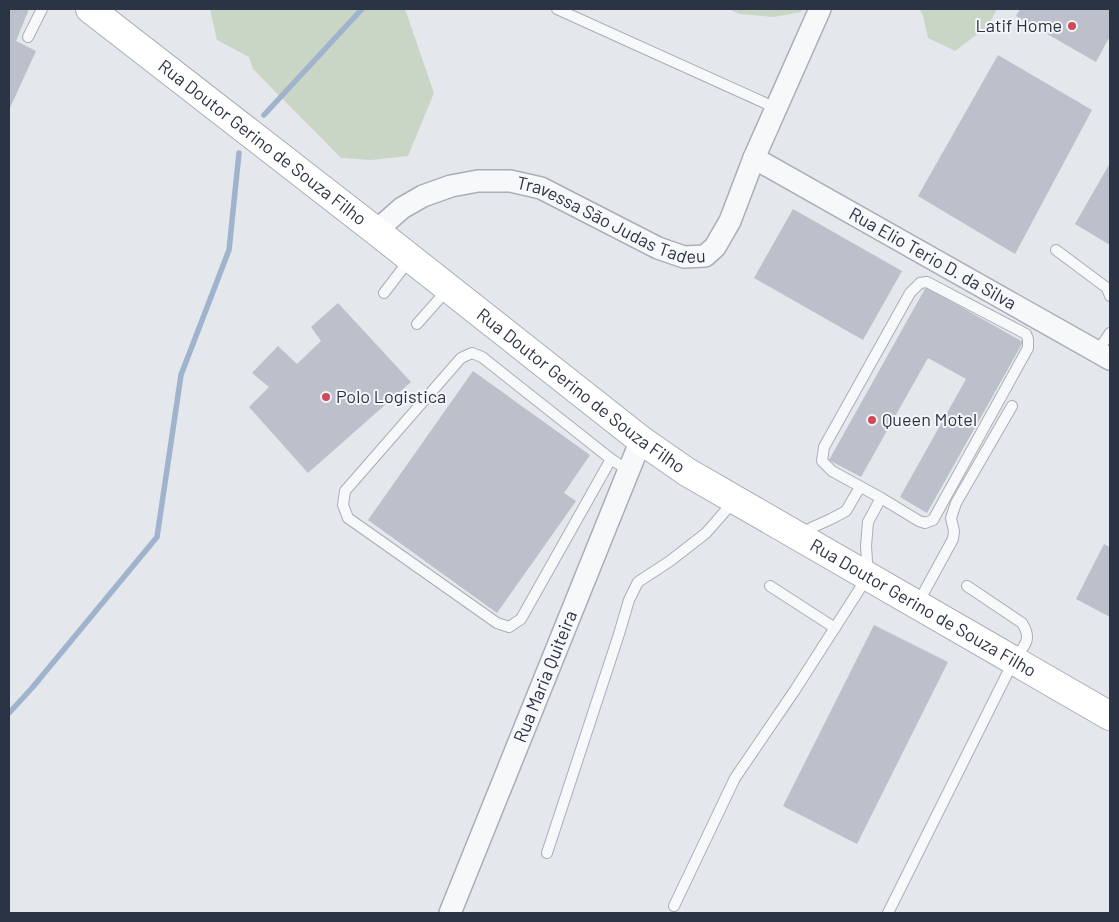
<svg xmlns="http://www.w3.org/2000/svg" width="1119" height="922" font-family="Barlow,sans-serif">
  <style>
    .green { fill: #c9d6c5 }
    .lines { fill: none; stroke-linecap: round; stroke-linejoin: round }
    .stream { stroke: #9fb4cc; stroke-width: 5.5 }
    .building { fill: #bbc0ca }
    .lane-casing { stroke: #a9aeb7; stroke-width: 12 }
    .street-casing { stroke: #a9aeb7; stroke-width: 24 }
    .secondary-casing { stroke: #a9aeb7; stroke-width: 30 }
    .lane { stroke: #f7f8fa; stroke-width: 10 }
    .street { stroke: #f7f8fa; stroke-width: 21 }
    .secondary { stroke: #fff; stroke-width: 28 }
    .poi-dot { fill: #d1495b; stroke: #f4f6f9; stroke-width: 2 }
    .labels { text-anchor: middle; stroke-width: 4; stroke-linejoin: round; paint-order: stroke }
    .poi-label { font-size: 18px; fill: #2b3445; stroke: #f4f6f9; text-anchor: start }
    .street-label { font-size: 18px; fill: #2b3445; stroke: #f4f6f9 }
  </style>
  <rect width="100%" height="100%" fill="#e4e7ec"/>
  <!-- green -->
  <g class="green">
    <polygon points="210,9 405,9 434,93 408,156 371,160 341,158 253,69 249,57 217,40"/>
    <polygon points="728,9 802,9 801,12 774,17 740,14"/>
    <polygon points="919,9 997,9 988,26 955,51 928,38 923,15"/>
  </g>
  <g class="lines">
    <!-- stream -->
    <g class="stream">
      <polyline points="264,115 362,9"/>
      <polyline points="9,713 32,688 157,537 181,375 229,250 239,153"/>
    </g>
  </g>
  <!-- building -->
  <g class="building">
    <polygon points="9,9 29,9 16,41 36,51 9,110"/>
    <polygon points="1020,9 1110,9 1110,36 1096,62 1016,16"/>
    <polygon points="998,55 1092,110 1015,254 918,196"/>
    <polygon points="1110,163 1110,245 1075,224"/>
    <polygon points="793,209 902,271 863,340 754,278"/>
    <polygon points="926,287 1023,342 927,513 900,497 966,379 928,358 861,477 829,460"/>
    <polygon points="338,303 411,382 308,473 249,407 269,387 252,373 278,346 297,364 321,341 311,327"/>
    <polygon points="473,371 590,455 564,493 576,501 497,613 368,520"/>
    <polygon points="1104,544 1110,547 1110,617 1076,599"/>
    <polygon points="874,625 948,662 857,844 783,806"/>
  </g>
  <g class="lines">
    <!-- lane casing -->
    <g class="lane-casing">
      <g id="lane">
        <polyline points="557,9 776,108"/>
        <polyline points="28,37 42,9"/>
        <polyline points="1056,250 1107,288 1110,296"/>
        <polygon points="927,282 1026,334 1028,339 1028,348 933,520 925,523 919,521 881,498 832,471 822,461 824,447 910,293 920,283"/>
        <polyline points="384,293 410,259"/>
        <polyline points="417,324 448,289"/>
        <polyline points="1097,352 1110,333"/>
        <polyline points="611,459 521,619 509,627 497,623 348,518 343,505 345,491 461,358 472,353 482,357 611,459 629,471"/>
        <polyline points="800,533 831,519 846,511 860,487"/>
        <polyline points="770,586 835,628"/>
        <polyline points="918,603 953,539 954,531 951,518 956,503 1012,406"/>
        <polyline points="547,853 619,634 629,600 638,582 670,561 706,533 735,500"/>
        <polyline points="674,906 735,778 795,690 868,576 866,546 868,522 881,498"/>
        <path d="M888 913 1014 660C1024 646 1033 640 1022 623L967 586"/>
      </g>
    </g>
    <!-- street casing -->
    <g class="street-casing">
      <g id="street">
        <path id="s1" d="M754 158 1110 359"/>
        <path id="s2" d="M376 231 402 208 423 196 451 186 478 181H510L541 188 658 248 684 257 705 256 715 247 730 221 754 158 820 9"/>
        <path id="s3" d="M450 913 641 440"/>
      </g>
    </g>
    <!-- secondary casing -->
    <g class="secondary-casing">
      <g id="secondary">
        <path id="s4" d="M90 9 376 231 641 440 687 472 1110 716"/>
      </g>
    </g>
    <!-- lane -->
    <use href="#lane" class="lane"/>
    <!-- street -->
    <use href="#street" class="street"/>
    <!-- secondary -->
    <use href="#secondary" class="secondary"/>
  </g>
  <!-- markers -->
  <g class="poi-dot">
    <circle cx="1072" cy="26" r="5"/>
    <circle cx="326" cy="397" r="5"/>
    <circle cx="872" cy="420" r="5"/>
  </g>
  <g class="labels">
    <!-- poi labels -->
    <g class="poi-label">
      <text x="1062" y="32" text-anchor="end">Latif Home</text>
      <text x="336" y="403">Polo Logistica</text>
      <text x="882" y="426">Queen Motel</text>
    </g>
    <!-- street labels -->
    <g class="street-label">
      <text dy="6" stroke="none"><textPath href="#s4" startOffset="218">Rua Doutor Gerino de Souza Filho</textPath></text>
      <text dy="6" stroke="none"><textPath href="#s2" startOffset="258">Travessa São Judas Tadeu</textPath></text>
      <text dy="6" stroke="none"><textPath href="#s1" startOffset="205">Rua Elio Terio D. da Silva</textPath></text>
      <text dy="6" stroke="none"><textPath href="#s4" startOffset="622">Rua Doutor Gerino de Souza Filho</textPath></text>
      <text dy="6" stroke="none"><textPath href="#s4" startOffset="1028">Rua Doutor Gerino de Souza Filho</textPath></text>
      <text dy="6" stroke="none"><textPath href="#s3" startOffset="255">Rua Maria Quiteira</textPath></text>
    </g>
  </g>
  <!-- border -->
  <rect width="1119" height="922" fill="none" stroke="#2b3445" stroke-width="20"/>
</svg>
